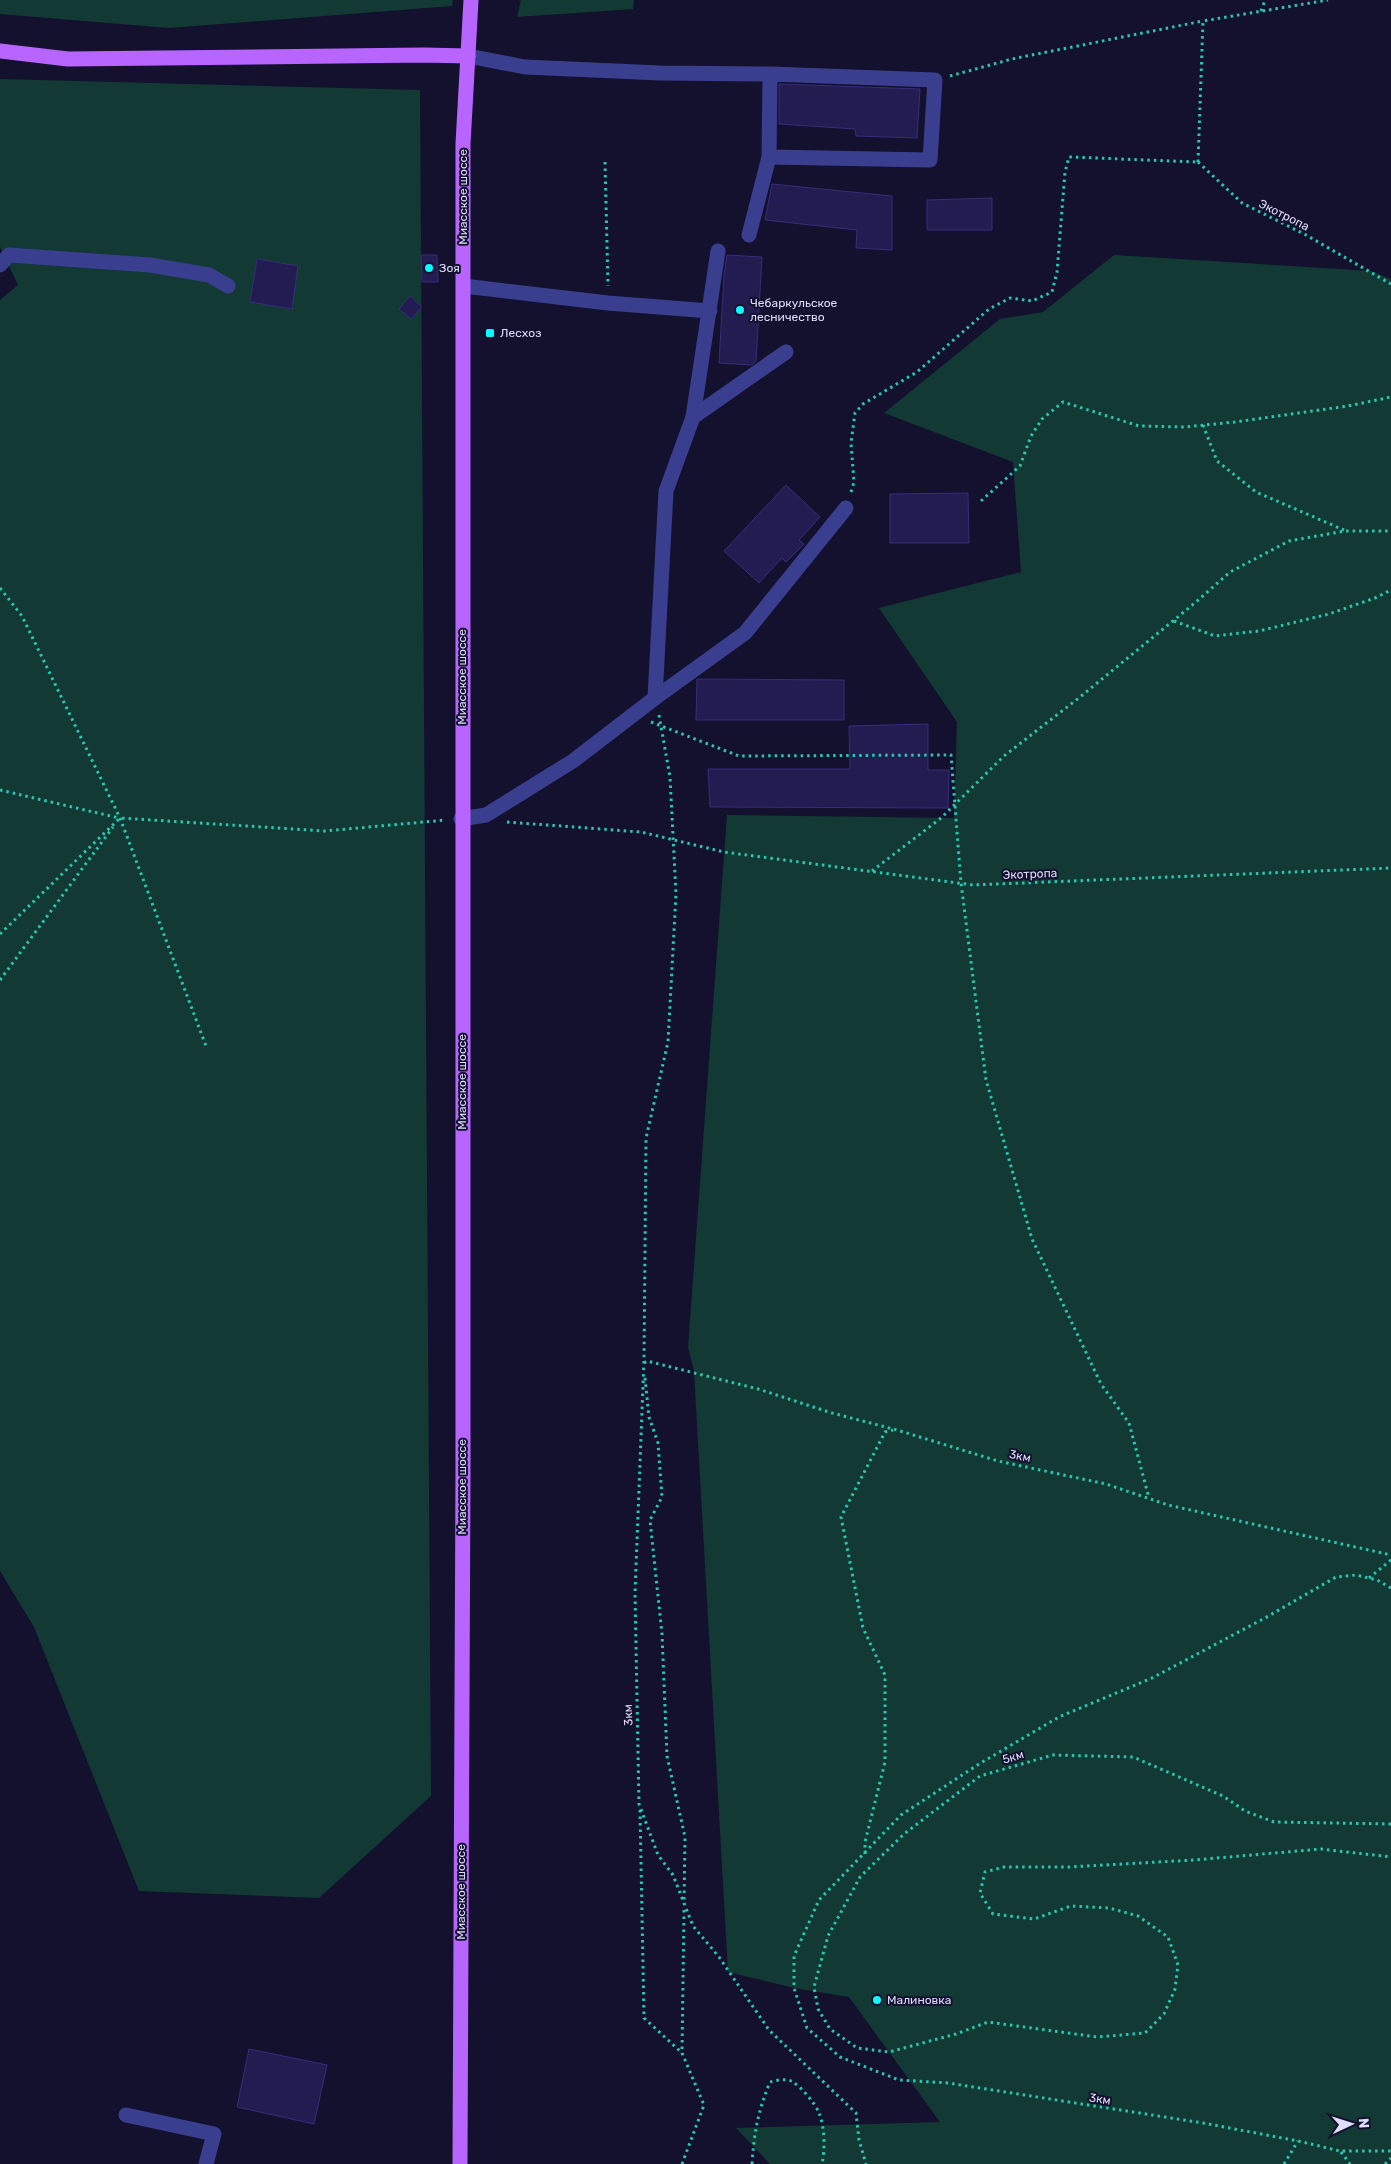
<svg xmlns="http://www.w3.org/2000/svg" width="1391" height="2164" font-family="Rubik,sans-serif">
  <style>
    .green { fill: #133934 }
    .building { fill: #221c50; stroke: #362d7d }
    .lines { fill: none; stroke-linecap: round; stroke-linejoin: round }
    .path { stroke: #2bc6af; stroke-width: 3; stroke-dasharray: 2.5 4; stroke-linecap: butt }
    .minor { stroke: #3a3e8f; stroke-width: 15 }
    .major { stroke: #b865ff; stroke-width: 15 }
    .poi-dot { fill: #0afcff; stroke: #13112e; stroke-width: 2 }
    .labels { text-anchor: middle; stroke-width: 4; stroke-linejoin: round; paint-order: stroke }
    .street-label { font-size: 12px; fill: #dfdeff; stroke: #13112e }
    .poi-label { font-size: 12px; fill: #dfdeff; stroke: #13112e; text-anchor: start }
  </style>
  <rect width="100%" height="100%" fill="#13112e"/>
  <!-- green -->
  <g class="green">
    <polygon points="0,0 453,0 452,6 169,28 0,14"/>
    <polygon points="521,0 634,0 633,9 517,17"/>
    <polygon points="0,79 420,90 431,1796 319,1898 139,1891 34,1627 0,1571 0,300 18,285 0,247"/>
    <polygon points="1114,255 1371,271 1391,279 1391,2164 770,2164 736,2128 940,2122 849,1997 794,1988 728,1972 694,1371 688,1347 727,815 954,818 957,722 879,608 1021,572 1013,462 884,413 1000,319 1043,312"/>
  </g>
  <!-- building -->
  <g class="building">
    <polygon points="779,84 920,89 917,138 856,136 855,129 779,124"/>
    <polygon points="772,184 892,196 892,250 856,248 857,230 765,220"/>
    <polygon points="992,198 992,230 927,230 927,200"/>
    <polygon points="421,255 437,255 438,282 422,282"/>
    <polygon points="727,255 762,257 756,361 752,365 719,363 724,275"/>
    <polygon points="257,259 298,266 292,309 250,302"/>
    <polygon points="410,296 422,307 411,319 399,309"/>
    <polygon points="786,485 820,517 799,540 804,544 786,562 782,558 759,583 724,551"/>
    <polygon points="968,493 969,543 890,543 890,494"/>
    <polygon points="697,679 844,680 844,720 696,720"/>
    <polygon points="928,724 928,770 949,770 948,808 710,807 708,769 850,769 849,726"/>
    <polygon points="249,2049 327,2065 314,2124 237,2107"/>
  </g>
  <g class="lines">
    <!-- path -->
    <g class="path">
      <polyline points="1261,11 1265,0"/>
      <polyline points="950,76 1012,59 1203,21"/>
      <polyline points="605,162 608,286"/>
      <polyline points="1198,162 1203,21 1328,0"/>
      <polyline points="1198,162 1242,203 1306,235 1391,284"/>
      <polyline points="1203,425 1217,461 1256,492 1344,530"/>
      <polyline points="851,492 854,482 851,443 855,413 863,404 917,372 989,309 1010,298 1032,301 1052,292 1057,272 1065,172 1069,157 1198,162"/>
      <polyline points="981,501 1020,466 1031,436 1042,419 1063,402 1139,426 1185,427 1235,422 1348,406 1391,397"/>
      <polyline points="0,588 22,616 120,818 206,1046"/>
      <polyline points="1174,621 1215,636 1259,631 1329,614 1375,598 1391,590"/>
      <polyline points="659,715 670,777 676,894 668,1042 646,1138 644,1360 635,1593 639,1804 658,1855 673,1875 693,1926 719,1957 769,2030 856,2113 859,2140 866,2164"/>
      <polyline points="651,722 739,756 951,755 961,883 986,1080 1032,1239 1101,1384 1129,1423 1149,1498"/>
      <polyline points="0,790 119,818"/>
      <polyline points="507,822 641,832 724,852 973,885 1391,868"/>
      <polyline points="872,871 941,818 1004,756 1080,697 1196,602 1230,572 1289,541 1345,531 1391,531"/>
      <polyline points="0,934 120,818 325,831 446,820"/>
      <polyline points="0,980 113,827"/>
      <polyline points="644,1363 647,1361 758,1389 832,1413 897,1430 998,1461 1106,1484 1168,1505 1391,1555"/>
      <polyline points="645,1378 649,1417 658,1443 662,1497 650,1520 662,1634 667,1756 685,1837 684,1904"/>
      <polyline points="1369,1578 1391,1560"/>
      <polyline points="1391,1588 1377,1580 1356,1575 1336,1577 1265,1618 1152,1678 1059,1717 979,1764 901,1815 819,1900 794,1956 794,1988 807,2028 840,2057 899,2080 948,2083 1203,2123 1298,2141 1340,2151 1391,2151"/>
      <polyline points="640,1810 644,2018 681,2052"/>
      <polyline points="1391,1824 1274,1822 1245,1811 1223,1796 1133,1757 1053,1755 980,1776 904,1834 860,1877 828,1936 814,1987 818,2009 830,2029 857,2048 889,2052 956,2034 988,2022 1097,2037 1145,2033 1164,2014 1175,1989 1178,1965 1168,1937 1138,1916 1109,1908 1071,1906 1034,1919 993,1914 980,1893 985,1872 1004,1867 1069,1867 1194,1860 1321,1849 1391,1857"/>
      <polyline points="865,1854 865,1842 885,1762 885,1675 863,1628 841,1517 885,1432 893,1430"/>
      <polyline points="1341,2152 1350,2164"/>
      <polyline points="682,2164 704,2105 682,2053 684,1910"/>
      <path d="M752 2164C754 2133 758 2111 770 2082 777 2080 787 2078 793 2082 802 2088 815 2103 819 2113 825 2127 825 2150 822 2164"/>
      <polyline points="1284,2164 1298,2141"/>
      <polyline points="1385,2164 1391,2158"/>
    </g>
    <!-- minor -->
    <g class="minor">
      <polyline points="468,56 525,67 660,73 770,74 935,80 930,160 769,157 770,74"/>
      <polyline points="749,235 769,157"/>
      <polyline points="0,265 9,255 150,265 209,275 228,286"/>
      <polyline points="464,286 608,303 710,311"/>
      <polyline points="693,417 718,251"/>
      <polyline points="655,698 666,491 693,417 786,352"/>
      <polyline points="461,819 486,815 573,761 655,698 745,633 846,508"/>
      <polyline points="126,2115 214,2134 206,2164"/>
    </g>
    <!-- major -->
    <g class="major">
      <polyline points="0,51 68,59 424,55 468,56"/>
      <polyline points="460,2164 463,1471 463,144 471,0"/>
    </g>
  </g>
  <!-- markers -->
  <g class="poi-dot">
    <circle cx="429" cy="268" r="5"/>
    <circle cx="740" cy="310" r="5"/>
    <rect x="485" y="328" width="10" height="10" rx="2.5"/>
    <circle cx="877" cy="2000" r="5"/>
  </g>
  <g class="labels">
    <!-- street labels -->
    <g class="street-label">
      <text transform="translate(463 197) rotate(-90)" y="4">Миасское шоссе</text>
      <text transform="translate(1284 215) rotate(27)" y="4">Экотропа</text>
      <text transform="translate(462 677) rotate(-90)" y="4">Миасское шоссе</text>
      <text transform="translate(1030 874) rotate(-2)" y="4">Экотропа</text>
      <text transform="translate(462 1082) rotate(-90)" y="4">Миасское шоссе</text>
      <text transform="translate(1020 1456) rotate(11)" y="4">3км</text>
      <text transform="translate(462 1487) rotate(-90)" y="4">Миасское шоссе</text>
      <text transform="translate(628 1715) rotate(-92)" y="4">3км</text>
      <text transform="translate(1013 1757) rotate(-16)" y="4">5км</text>
      <text transform="translate(461 1892) rotate(-90)" y="4">Миасское шоссе</text>
      <text transform="translate(1100 2099) rotate(9)" y="4">3км</text>
    </g>
    <!-- poi labels -->
    <g class="poi-label">
      <text x="439" y="272">Зоя</text>
      <text x="750" y="307">Чебаркульское<tspan x="750" dy="14">лесничество</tspan></text>
      <text x="500" y="337">Лесхоз</text>
      <text x="887" y="2004">Малиновка</text>
    </g>
  </g>
  <!-- north arrow -->
  <g transform="translate(1351 2124) rotate(86)" stroke="#13112e" stroke-width="4" paint-order="stroke">
  <path d="M0-4L9 19L0 12L-9 19Z" fill="#dfdeff"/>
  <text y="-8" font-size="14" font-weight="bold" text-anchor="middle" fill="#dfdeff">N</text>
  </g>
</svg>
